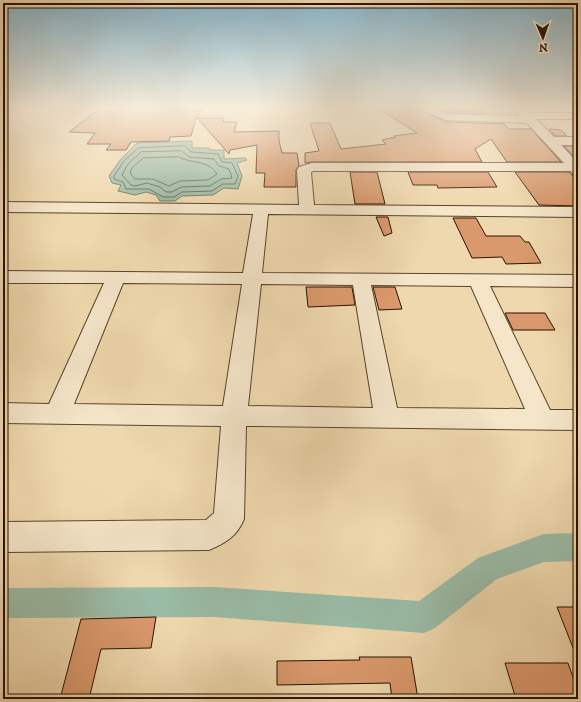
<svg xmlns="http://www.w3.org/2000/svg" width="581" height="702" font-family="'IM FELL DW Pica',serif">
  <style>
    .water { fill: #9abba6; stroke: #6c7764 }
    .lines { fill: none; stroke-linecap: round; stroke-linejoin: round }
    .shore { stroke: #616653; stroke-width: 1 }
    .canal { fill: #9abba6; fill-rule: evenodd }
    .building { fill: #da996c; stroke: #281100 }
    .minor-casing { stroke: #5a432b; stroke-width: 2 }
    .minor { fill: #f5e6ca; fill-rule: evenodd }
  </style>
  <rect width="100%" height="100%" fill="#efd8ad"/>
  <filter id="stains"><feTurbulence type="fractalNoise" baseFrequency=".005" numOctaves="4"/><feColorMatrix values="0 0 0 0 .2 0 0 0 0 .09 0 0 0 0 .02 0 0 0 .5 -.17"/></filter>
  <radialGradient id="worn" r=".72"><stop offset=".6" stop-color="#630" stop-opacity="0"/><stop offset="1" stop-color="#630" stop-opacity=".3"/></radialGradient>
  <!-- water -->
  <polygon class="water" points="192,141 192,148 209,148 210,150 224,150 224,159 245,158 247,160 237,163 242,176 238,189 224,188 213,195 182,196 175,201 160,201 156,195 146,192 135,195 118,191 121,185 112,183 109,176 121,159 137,143"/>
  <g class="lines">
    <!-- shore -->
    <g class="shore">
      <polygon points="185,146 191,152 218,154 222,162 232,163 238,176 235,184 223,184 212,191 182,192 174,197 163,197 149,189 126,189 123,182 114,179 114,176 124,161 138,148"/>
      <polygon points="182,151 189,157 214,159 219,166 229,169 232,178 221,179 210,186 181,187 172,192 166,192 160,187 147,183 135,186 131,185 122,175 128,164 141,152"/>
      <path d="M179 157C192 164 209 160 217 174L208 180 180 181 169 186 153 179H135L130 173 132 168 143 158Z"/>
    </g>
    <!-- canal -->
    <polygon class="canal" points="578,533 578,561 544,562 497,579 435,628 424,633 214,617 3,618 3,588 214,587 419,601 478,558 544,534"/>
  </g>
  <!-- building -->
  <g class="building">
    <polygon points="102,107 179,107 177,109 202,110 196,118 191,136 170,137 169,141 131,142 126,150 106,150 111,144 87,144 95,133 69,132"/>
    <polygon points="376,107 415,107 446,122 504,124 509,129 531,129 561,162 507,162 491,139 475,149 482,162 312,162 305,163 305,153 319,151 310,123 330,123 341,149 386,144 382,140 396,137 394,136 417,133"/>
    <polygon points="447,107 455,110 482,110 484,114 448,113 439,109"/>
    <polygon points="197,118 224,118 223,122 237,122 234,132 279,131 279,141 282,153 297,153 299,166 296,170 296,187 264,187 265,173 256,173 257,145 230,150 229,154"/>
    <polygon points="549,129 561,130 567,136 555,136"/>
    <polygon points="564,146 578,146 578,161"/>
    <polygon points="350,172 377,172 385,204 355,204"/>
    <polygon points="408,172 488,172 497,187 438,188 437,185 413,185"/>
    <polygon points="515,172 569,172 578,182 578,206 539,205"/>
    <polygon points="376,217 388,217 392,233 384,236"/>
    <polygon points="453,218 476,218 486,236 520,236 525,242 529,242 541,263 506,264 502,257 472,258"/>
    <polygon points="306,287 352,287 355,305 308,307"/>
    <polygon points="373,287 395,287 402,309 379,310"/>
    <polygon points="505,313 545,313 555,330 513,330"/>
    <polygon points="557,607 578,607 578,657 577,658"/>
    <polygon points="156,617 151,648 101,649 89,699 60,699 81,619"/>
    <polygon points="359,657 411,657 418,699 392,699 390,683 277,685 277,661 360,660"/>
    <polygon points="505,663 568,663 578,691 578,699 516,699"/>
  </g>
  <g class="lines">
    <!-- minor casing -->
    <g class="minor-casing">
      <path id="minor" d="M416 107H431L448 114 520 116 515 110 518 107 524 108 529 113H578V119H536L554 137H578V145H561L578 163V175L573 174 571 171H314L311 172 314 205 578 207V217L268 214 262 273 578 275V287L490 286 550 410H578V430L246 426 244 519C237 536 226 543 209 550L3 552V522L206 520 214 513 221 426 3 423V403L49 404 104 283H3V271L243 273 253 214 3 212V202L299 205 297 170 299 167 312 163H564L527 123 446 120ZM123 283 242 284 223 406 74 404ZM261 284 353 285 373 408 248 406ZM371 285 471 286 525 409 397 408Z"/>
    </g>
    <!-- minor -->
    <use href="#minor" class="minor"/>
  </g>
  <!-- sky -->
  <linearGradient id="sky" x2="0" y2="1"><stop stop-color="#89b7ce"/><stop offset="0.52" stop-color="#f8edda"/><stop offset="1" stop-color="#f8edda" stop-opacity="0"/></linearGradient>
  <rect width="581" height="206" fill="url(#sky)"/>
  <!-- margin -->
  <rect width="581" height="702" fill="none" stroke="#efd8ad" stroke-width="16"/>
  <rect x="4" y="4" width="573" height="694" fill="none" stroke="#281100" stroke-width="2"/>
  <rect x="8" y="8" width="565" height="686" fill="none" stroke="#281100"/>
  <!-- north arrow -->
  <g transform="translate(543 38) rotate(178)" stroke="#f5e6ca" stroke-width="3" paint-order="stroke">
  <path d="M0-3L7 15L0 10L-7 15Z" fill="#281100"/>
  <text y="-6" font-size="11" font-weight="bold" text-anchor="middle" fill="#281100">N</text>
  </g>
  <rect width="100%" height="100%" filter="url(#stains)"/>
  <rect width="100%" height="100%" fill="url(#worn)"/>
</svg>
